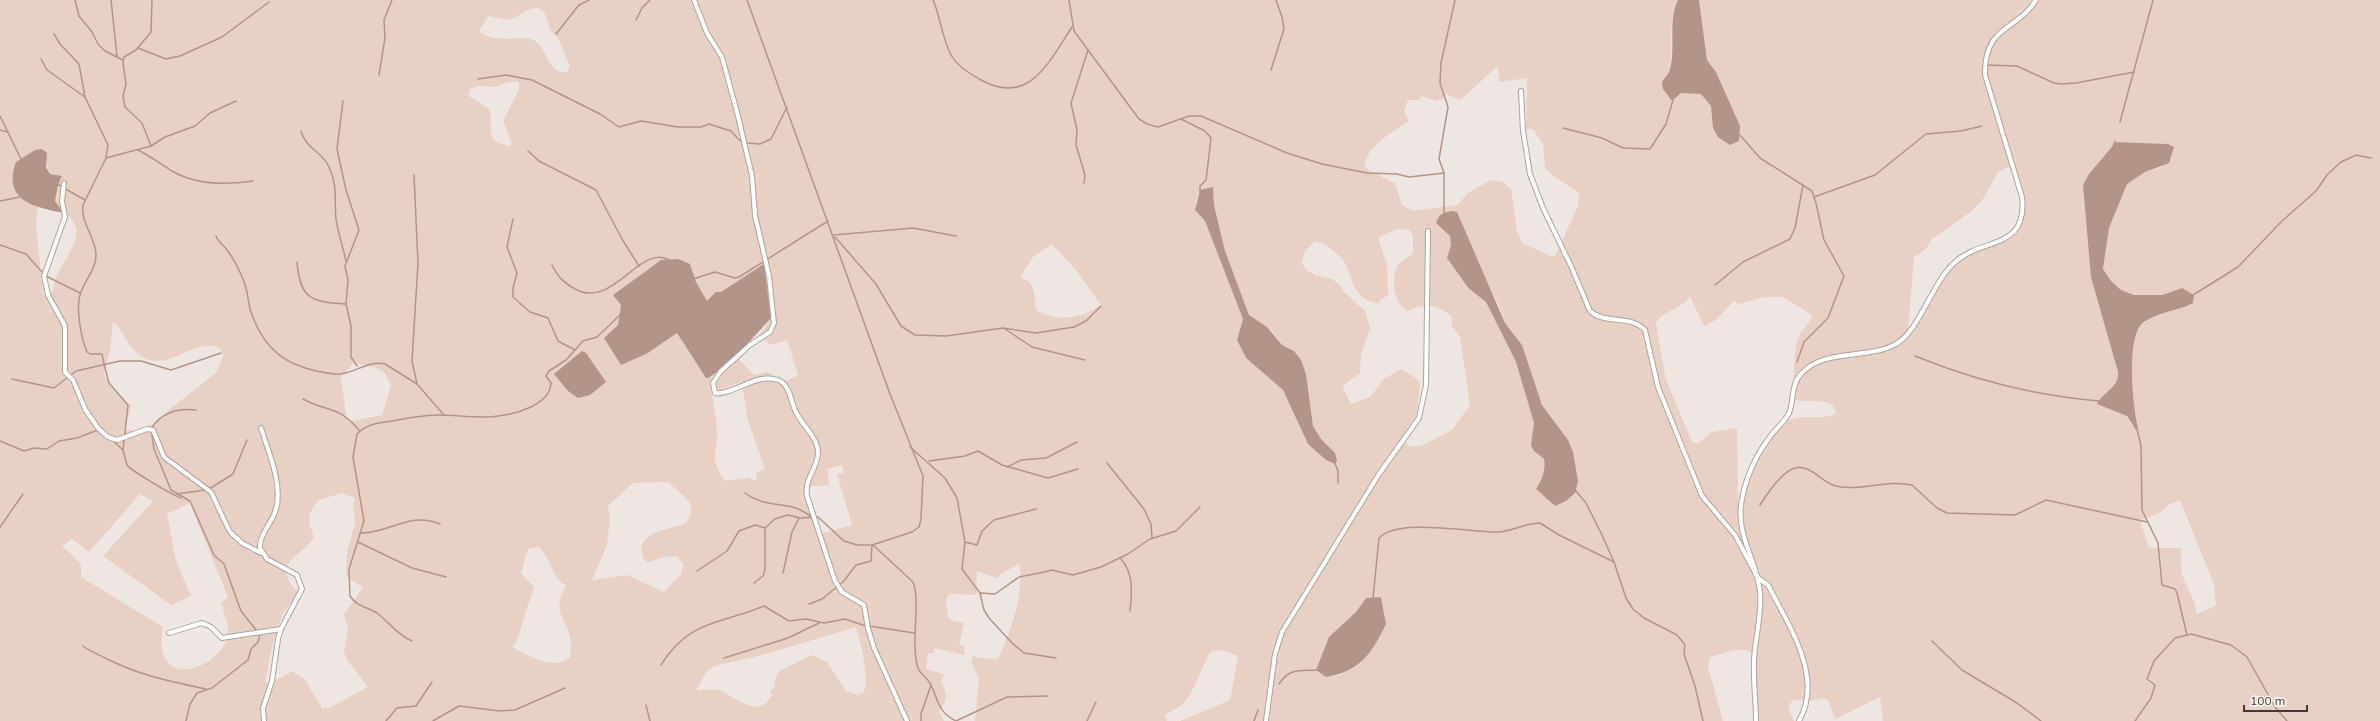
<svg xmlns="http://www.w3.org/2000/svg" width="2380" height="721" font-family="Mulish,sans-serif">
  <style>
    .green { fill: #e9d0c5; fill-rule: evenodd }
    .water { fill: #b29488 }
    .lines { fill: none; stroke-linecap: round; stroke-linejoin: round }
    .stream { stroke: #b29488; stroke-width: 1.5 }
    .minor-casing { stroke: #aba39f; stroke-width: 6 }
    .minor { stroke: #fff; stroke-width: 4 }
  </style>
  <rect width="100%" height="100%" fill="#eee6e2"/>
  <!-- green -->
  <path class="green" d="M0 0H1678C1668 19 1673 45 1670 65 1669 74 1664 79 1663 89L1672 101 1681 93 1701 94 1711 106 1726 95 1716 72 1707 60 1699 0H2380V721H1883L1880 697 1835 719 1828 700C1820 696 1816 702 1808 701 1801 701 1799 698 1792 701L1788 708 1794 721H1753V653C1741 645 1723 654 1710 657L1708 667 1723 721H1180L1230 700 1238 656 1221 650 1210 652 1190 695 1182 705 1165 715 1167 721H975L979 678 971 662 973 656 979 658 998 659C1010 633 1025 593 1019 564L1002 573 996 578 977 571 976 595 949 594 946 601 948 617 953 621 964 623 959 644 964 647 965 655 934 648V653H928L926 669 944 674 941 683C948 693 947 702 939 711L944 721H0ZM538 8C549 14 546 21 551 31 553 34 556 35 558 38 559 39 569 64 570 66L567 72C548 74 548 50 535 41 522 32 499 47 479 31L488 16 510 20 530 9ZM1498 66 1499 82 1527 78 1526 129H1533L1543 144 1545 167 1552 175 1579 193 1578 206 1555 256H1551L1522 243 1517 231 1511 189 1503 182 1491 180 1468 193 1457 205 1412 211 1402 205 1395 183 1370 171 1365 167C1364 147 1395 131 1409 121L1404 111 1408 100H1419L1421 96 1436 101 1442 99 1446 94 1460 100ZM508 82H519V90L503 121 512 143 509 146C481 141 495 123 489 109L469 96 470 89 477 86 496 87ZM2116 142 2168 144 2161 167 2145 172 2127 184 2109 228 2103 269 2110 281 2121 290 2134 295H2162L2175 290 2179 309C2169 312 2151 316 2143 324 2125 341 2133 405 2138 428L2132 426 2127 416 2098 404C2106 394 2119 386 2118 372L2104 320 2083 185 2089 174ZM46 162 50 174 62 176 58 185 55 201C61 209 74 219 76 228 80 247 53 270 53 292L43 294 36 225 38 206C18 197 10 195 13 171ZM2008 167 2014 172 2019 186 2023 215 2015 232 1958 260 1940 280 1908 332 1914 257 1926 249 1931 240 1973 210 1983 199 1998 172ZM1213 187 1214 205 1225 251 1249 315 1273 332 1282 345 1294 351 1306 374 1313 426 1321 439 1337 457 1308 444 1283 390 1246 358 1237 340 1243 319 1205 221C1193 211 1194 204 1200 190ZM1438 217 1482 273 1498 303 1505 323 1522 345 1542 405 1568 440 1566 501 1557 506C1534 495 1548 477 1544 459 1525 440 1536 444 1534 423L1516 362 1486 302 1467 288 1447 258 1451 245 1450 236 1436 223ZM1397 229 1410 230 1413 237V253C1409 257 1401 261 1398 265 1390 277 1394 304 1407 311 1424 304 1435 303 1451 316L1452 326 1460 337 1470 405 1452 430 1421 446 1411 447 1407 444 1406 439 1417 414 1420 384 1416 378 1401 369 1384 379 1370 397 1351 404 1342 386 1360 373 1361 355 1370 328 1365 311 1344 292 1339 284 1332 279 1315 275 1306 270 1302 263 1305 251 1315 241C1327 244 1340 254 1346 265 1353 282 1355 300 1377 303L1388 295 1387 264 1378 238ZM1052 244 1076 270 1101 305C1083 319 1055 322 1036 310 1034 295 1037 283 1020 277L1033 257ZM661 260 690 264 696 282 707 301 712 298 771 318 759 335 770 345 787 340 798 375 785 382 767 372 754 375 738 358 706 378 677 333 648 353 604 338 618 325 621 305 613 295ZM1690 296 1704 326 1716 320 1734 301 1739 304 1764 297H1783L1812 315C1809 326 1804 326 1799 336 1793 348 1794 384 1794 399 1805 405 1834 394 1836 414 1822 420 1807 415 1793 419 1757 429 1748 474 1738 505L1737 428 1712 432 1697 444 1692 442 1666 380 1656 324C1662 310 1682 310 1690 296ZM113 321C122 330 127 344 137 353 167 378 194 334 221 349L223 356 216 373 170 409 148 432 125 430 131 406 111 387 104 374 110 350ZM353 363 374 367 384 372 391 385 382 415 347 422 341 377ZM742 382 747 417 765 469 756 473 757 481 748 478 725 481C710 460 716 457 717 434 717 420 713 406 712 392ZM842 465 844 473 837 474 852 525 820 534 806 487 829 485 827 469ZM669 482C681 497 700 500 686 523 671 530 644 529 641 550L644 560 649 562 665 557 677 556 683 564 681 574 664 592 627 575 592 580 607 545 610 520 608 506 633 483ZM342 493 355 498 353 506 355 523 347 552 346 576 363 588 344 614 348 628 344 651 347 660 368 687 329 708H322L305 680 292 671 269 684 265 681C271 656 276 609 300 595 268 563 301 558 314 537 308 520 306 515 319 500ZM140 494 153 501 103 556 171 605 191 596 176 561 167 514 190 503 228 597 221 603C224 614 230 625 228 636 222 667 151 696 163 627L81 577V564L62 546 72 539 89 552ZM2180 500 2214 584 2216 606 2196 614C2197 599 2185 588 2182 573 2180 565 2181 556 2181 548H2149L2140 520 2158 514 2170 504ZM539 547C551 558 551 576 566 586 550 615 567 615 571 641 572 646 570 652 570 657 554 672 527 655 512 647L516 643 534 587 521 573 528 549ZM1381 597 1385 617 1361 664 1340 675 1326 677 1316 670 1329 637 1356 612 1366 598ZM856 627C860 640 869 677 865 689 864 693 861 694 858 695L846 691 827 662 812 655 779 671 775 679V686L770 692 772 695C758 721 736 696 718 690 711 688 704 691 696 690L707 671 715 666 766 654Z"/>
  <!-- water -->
  <g class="water">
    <path d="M1678 0H1699L1707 60 1716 72 1740 126 1739 141 1730 145 1718 137 1713 128 1711 106 1701 94 1681 93 1672 101 1663 89 1662 82C1664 78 1667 76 1669 72 1677 49 1667 22 1678 0Z"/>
    <path d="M2116 142 2168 144 2174 147 2169 163 2145 172 2127 184 2109 228 2103 269 2111 281 2121 290 2134 295H2162L2182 288 2194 295 2193 303C2178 311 2158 312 2144 322 2125 336 2133 407 2138 428L2136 430 2127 416 2097 404C2104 391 2119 388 2118 372L2091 277 2083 185 2089 174Z"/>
    <path d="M42 149 47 153 46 167 50 174 62 176 58 185 55 201 64 213C33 207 2 200 16 162L35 150Z"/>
    <polygon points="1213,187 1214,205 1225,251 1249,315 1267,327 1282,345 1294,351 1301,360 1306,374 1313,426 1321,439 1335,453 1337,460 1335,464 1326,460 1308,444 1283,390 1246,358 1237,340 1243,319 1205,221 1195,210 1200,190"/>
    <path d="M1451 211 1457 212 1505 323 1522 345 1542 405 1568 440 1573 452 1578 481 1575 493 1566 501 1556 506C1548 501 1544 495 1536 489 1542 480 1546 470 1544 459L1534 451 1531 445 1534 423 1516 362 1486 302 1468 288 1447 258 1451 245 1450 236 1436 223C1439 214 1442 213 1451 211Z"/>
    <polygon points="678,259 690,264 696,282 707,301 716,292 721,292 764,264 771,318 729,364 708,378 706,378 677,333 648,353 621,365 604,338 618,325 621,305 613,295 661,260"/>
    <polygon points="582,351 586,353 606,382 590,395 578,398 568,391 554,374"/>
    <path d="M1381 597 1386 624C1371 654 1361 671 1326 677L1316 670 1329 637 1356 612 1366 598Z"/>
  </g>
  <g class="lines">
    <!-- stream -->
    <g class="stream">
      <polyline points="75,0 79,16 92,32 98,44 105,51 123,60"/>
      <polyline points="111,0 117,56"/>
      <polyline points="747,0 890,394 923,476 921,519 919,527 912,532 872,545 857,545 844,541 818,517 800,518 788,515 775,519 765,528"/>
      <path d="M933 0C941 18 941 35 951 55 957 66 970 74 981 80 1030 107 1050 60 1072 27"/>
      <polyline points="1069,0 1074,31 1139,119 1147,124 1158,127 1189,116 1201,116 1287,153 1322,164 1367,173 1397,174 1409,177 1444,173"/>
      <polyline points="636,20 642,8 650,0"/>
      <path d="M54 34 60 44 79 64 85 97 108 145 106 158 83 205C80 222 96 238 96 255 96 269 85 280 81 292 75 306 81 338 87 352L90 354H102L104 364"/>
      <polyline points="556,34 579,5 589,0"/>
      <polyline points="138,48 166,59 180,56 222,37 269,2"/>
      <polyline points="41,59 47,70 85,97"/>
      <polyline points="1987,65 2017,66 2054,83 2061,84 2076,83 2134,72"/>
      <polyline points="1271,70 1284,29 1282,17 1276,0"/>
      <polyline points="379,75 385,38 384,20 392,0"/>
      <polyline points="478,79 506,75 532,80 600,114 619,127 641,121 678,127 701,127 709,124 731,131 739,140 747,143 760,144 771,139 787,107"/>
      <polyline points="343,101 337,149 346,190 359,230 345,266 348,280 346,304 351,326 351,357 357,366"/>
      <polyline points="0,116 21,159"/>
      <polyline points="1181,119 1205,131 1211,138 1206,180 1200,186 1200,192"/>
      <polyline points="2120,122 2153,0"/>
      <polyline points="1563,128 1602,138 1623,148 1650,149 1666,124 1673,100"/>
      <polyline points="0,130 7,132"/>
      <path d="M301 131C305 148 323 152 329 167 338 186 334 199 336 219 338 233 343 247 346 261"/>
      <polyline points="1740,135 1760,158 1812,191 1816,203 1824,240 1844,276 1828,318 1804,342 1797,362"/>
      <polyline points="151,146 142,123 125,107 123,96 126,84 123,63 124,57 136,50 151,32 152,0"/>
      <polyline points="2113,147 2115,141"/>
      <path d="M138 150C150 156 161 164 172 171 196 185 227 185 253 181"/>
      <polyline points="528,151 539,161 596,190 622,239 639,266"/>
      <polyline points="106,158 151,146 165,137 195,126 210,113 236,101"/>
      <polyline points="414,175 418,263 412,361 417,384"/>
      <polyline points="1084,183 1085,175 1076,145 1077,130 1071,103 1088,50"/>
      <polyline points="57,184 85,200"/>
      <polyline points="1814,197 1875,175 1926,134 1961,131 1982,126"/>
      <polyline points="0,201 20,197"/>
      <polyline points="1444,214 1444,173 1439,159 1448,107 1440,83 1441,63 1455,0"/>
      <polyline points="513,219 507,247 517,273 513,288 513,297 530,312 548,318 558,341 575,350"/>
      <polyline points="834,235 913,228 956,236"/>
      <path d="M216 236C218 242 224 245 227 250 233 257 243 277 245 285 248 293 248 301 250 309 264 353 290 369 335 374 352 376 366 360 385 364L417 384 444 415"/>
      <polyline points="835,237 876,284 901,326 915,335 946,336 1003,328 1036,333 1074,327 1086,321 1101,306"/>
      <polyline points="0,245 26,254 43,273"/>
      <path d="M297 262C300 299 311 302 346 304"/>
      <path d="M552 265C558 277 563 282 575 289 613 310 640 243 669 260"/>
      <polyline points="46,276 80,293"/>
      <polyline points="693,279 715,272 735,278 739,277 828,221"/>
      <polyline points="1715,285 1743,262 1790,239 1795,228 1803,185"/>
      <polyline points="2193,295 2238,267 2281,222 2316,191 2327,175 2341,162 2356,155 2371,158"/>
      <polyline points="1005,329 1032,347 1085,360"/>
      <path d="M1915 356C1974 380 2036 396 2099 401"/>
      <path d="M104 364 109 383 128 405 123 450 127 465C130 470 174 496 181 498"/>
      <polyline points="12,379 54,388 76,371 120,361 141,361 171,370 221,353"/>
      <path d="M303 399C329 413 336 404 359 430"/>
      <polyline points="2137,429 2141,446 2142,510 2158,543 2162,585 2175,589 2177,593 2187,635"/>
      <polyline points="112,440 123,450"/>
      <polyline points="0,441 24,451 34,448 47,449 59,441 77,438 98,430"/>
      <polyline points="910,447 945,478 957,498 965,542 962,569 980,593 984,610 989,618 1012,643 1024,653 1056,658"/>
      <polyline points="929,461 965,456 978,451 1002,465 1048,478 1078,469"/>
      <polyline points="1334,461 1338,471 1338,483"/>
      <polyline points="1107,463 1144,509 1151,524 1152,538"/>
      <polyline points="1007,467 1021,460 1046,458 1077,442"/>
      <polyline points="209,489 233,474 247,440"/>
      <polyline points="1575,490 1586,503 1602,535 1614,562 1626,598 1633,609 1644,618 1677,635 1685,645 1684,654 1695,686 1703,721"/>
      <path d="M745 493C761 505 775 503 792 507 799 508 806 513 812 517"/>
      <polyline points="176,494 206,490"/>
      <path d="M1760 505C1767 494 1783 471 1795 468 1811 464 1822 483 1836 486 1860 492 1887 479 1912 485L1937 508 1947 513 2015 515 2046 500 2147 522"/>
      <polyline points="0,527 23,494"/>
      <path d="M361 533C390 533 410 511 440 524"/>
      <polyline points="358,542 412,568 446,577"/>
      <polyline points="965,542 977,545 982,531 994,520 1036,509"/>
      <path d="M873 545 913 582C921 601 910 643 918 668 921 675 928 678 931 685 939 702 938 712 956 721"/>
      <path d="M1120 558C1134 572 1132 593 1130 611"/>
      <polyline points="697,571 727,551 739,531 755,525 765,528"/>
      <polyline points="783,573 792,532 799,518"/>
      <polyline points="754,583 763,576 765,570 765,528"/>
      <polyline points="980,593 995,594 1019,577 1044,572 1052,570 1073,575 1101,567 1128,554 1150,539 1176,531 1200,507"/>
      <path d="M1373 598 1379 538C1398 517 1472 533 1499 532 1513 531 1526 523 1540 523L1559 535 1614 562"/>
      <polyline points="809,604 822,599 843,582 856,565 871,561 872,546"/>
      <path d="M412 641C397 635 389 622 377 613 367 607 356 606 350 596L349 569 364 521 353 457 357 434C367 423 380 423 393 421 409 418 423 415 439 415 458 415 479 419 498 416 516 414 550 405 551 383L546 376 549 371 566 360 583 341 597 337 620 315"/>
      <polyline points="1932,641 1962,670 2017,703 2041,721"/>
      <path d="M83 646C91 652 98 654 107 659 142 676 168 681 206 689"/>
      <polyline points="724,658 788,638 819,623"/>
      <path d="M661 665C690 619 719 625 764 606L789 621 806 619 824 623 845 619 863 625 914 633"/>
      <path d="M1279 684C1290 667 1301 671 1318 670"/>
      <polyline points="646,705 650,721"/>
      <path d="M186 721 190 704 197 693 212 688 248 660 251 649 258 642 260 635 241 611 224 564 214 555 190 501 171 490 154 449 151 428C163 412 177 408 196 410"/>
      <polyline points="386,721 397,708 416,706 432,682"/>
      <polyline points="433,721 459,706 500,711 515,710 565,688"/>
      <polyline points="921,721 921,714 931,685"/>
      <polyline points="956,721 1007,697 1048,696"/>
      <polyline points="1087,721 1096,702"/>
      <polyline points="1254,721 1258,710"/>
      <polyline points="2135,721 2151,698 2155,685 2147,679 2154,661 2175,638 2191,634 2231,645 2247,657 2275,707 2287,721"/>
    </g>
    <!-- minor casing -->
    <g class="minor-casing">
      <g id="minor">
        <path d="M694 0 707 33 722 57 738 116 752 176 755 215 769 276 774 323 770 332 750 345 720 372 713 383 715 393C725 396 749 381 761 379 768 378 776 378 782 382 790 388 791 401 795 410 800 424 818 436 818 453 818 468 804 478 807 496L835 581 842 592 864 605 868 628 874 648 907 721"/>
        <path d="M1521 91 1523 131 1530 174 1543 208 1571 266 1590 311C1605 325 1630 314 1645 330L1658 387 1702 496 1735 535 1758 578 1768 585C1789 626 1824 677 1799 721"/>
        <polyline points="64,183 62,201 65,217 44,276 48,295 65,326 65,372 73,380 85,409 98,428 108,437 117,440 147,429 153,430 164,457 211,492 230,532 242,543 261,553"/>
        <path d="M261 428C268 451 283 484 276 509 273 523 259 533 260 548L267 559 297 575 302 589 281 629 278 639 272 681 263 708 264 721"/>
        <polyline points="169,633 202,623 211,627 222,638 281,629"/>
        <polyline points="1266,721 1275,654 1282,632 1379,474 1419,418 1426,385 1428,231"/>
        <path d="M1756 721C1756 701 1753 680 1754 660 1755 638 1762 615 1760 592 1756 555 1733 534 1743 494 1748 472 1758 452 1772 434 1778 427 1785 421 1789 413 1794 401 1791 384 1801 374 1824 348 1867 360 1896 344 1920 330 1931 284 1955 262 1983 237 2028 250 2022 197L1985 75C1984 25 2017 31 2036 0"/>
      </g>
    </g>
    <!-- minor -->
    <use href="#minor" class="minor"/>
  </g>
  <!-- scale -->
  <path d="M2244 705v6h63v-6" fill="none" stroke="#3d3a38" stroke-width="2"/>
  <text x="2250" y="705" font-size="12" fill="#3d3a38" stroke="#fcf3ef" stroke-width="3" paint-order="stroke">100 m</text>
</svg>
